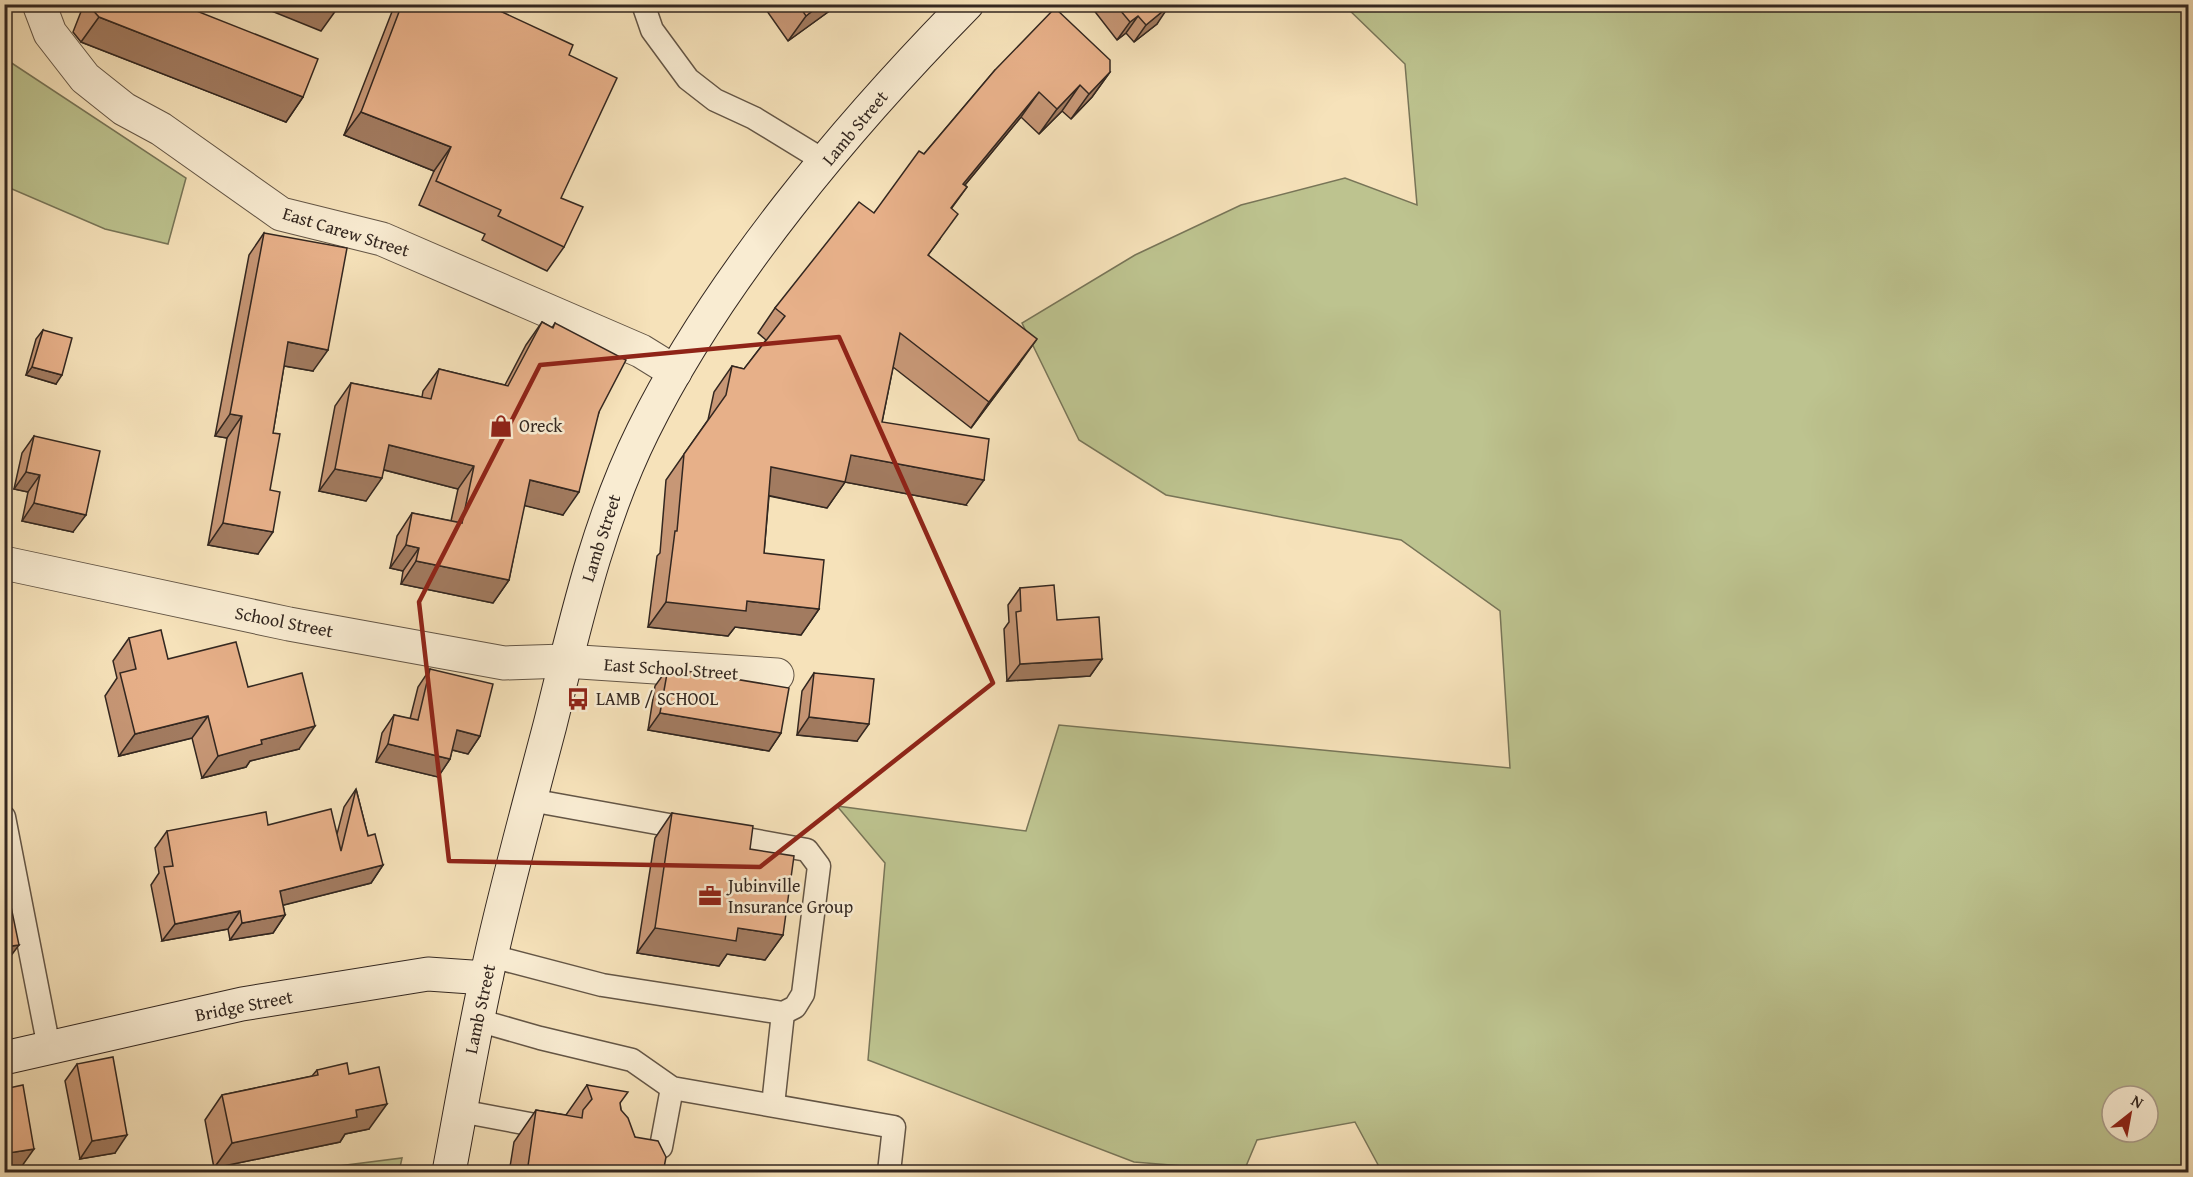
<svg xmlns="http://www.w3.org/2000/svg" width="2193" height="1177" font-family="'Gentium Book Plus',serif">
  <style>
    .green { fill: #bdc38f; stroke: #787558; stroke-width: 1.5; fill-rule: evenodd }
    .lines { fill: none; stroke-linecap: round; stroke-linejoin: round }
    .lane-casing { stroke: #645646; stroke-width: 25 }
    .street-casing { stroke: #645646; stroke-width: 35 }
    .secondary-casing { stroke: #332720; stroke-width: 35 }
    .lane { stroke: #f9ecd2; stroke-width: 22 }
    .street { stroke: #f9ecd2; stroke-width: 33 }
    .secondary { stroke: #f9ecd2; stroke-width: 33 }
    .wall { fill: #c79776; stroke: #332720; stroke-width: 1.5 }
    .shaded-wall { fill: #a27b60; stroke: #332720; stroke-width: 1.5 }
    .building { fill: #e7b089; stroke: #332720; stroke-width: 1.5 }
    .marked { fill: none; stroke: #8f2418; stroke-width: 4.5; stroke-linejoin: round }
    .labels { text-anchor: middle; stroke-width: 5; stroke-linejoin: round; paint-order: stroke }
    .street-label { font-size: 18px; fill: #332720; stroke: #f9ecd2 }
    .poi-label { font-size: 18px; fill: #332720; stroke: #f9ecd2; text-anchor: start }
  </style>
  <rect width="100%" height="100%" fill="#f6e2ba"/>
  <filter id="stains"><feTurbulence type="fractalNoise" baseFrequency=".00333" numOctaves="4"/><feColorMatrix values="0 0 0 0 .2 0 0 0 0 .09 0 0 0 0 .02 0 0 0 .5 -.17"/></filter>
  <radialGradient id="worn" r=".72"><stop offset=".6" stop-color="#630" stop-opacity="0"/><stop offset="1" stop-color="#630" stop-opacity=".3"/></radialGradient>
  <!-- green -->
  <g class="green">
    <path d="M1344 5H2188V1172H1382L1355 1122 1257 1140 1244 1171 1134 1162 868 1060 885 863 837 806 1026 831 1059 725 1510 768 1500 611 1401 540 1166 495 1079 440 1022 323 1135 255 1241 205 1345 178 1417 205 1405 64ZM2112 1096H2148V1132H2112Z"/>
    <polygon points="4,58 186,178 168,244 105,229 5,186"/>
    <polygon points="402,1158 399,1172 291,1172"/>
  </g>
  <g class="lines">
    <!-- lane casing -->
    <g class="lane-casing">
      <g id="lane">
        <polyline points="643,4 652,30 688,79 715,100 754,118 826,162"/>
        <polyline points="4,817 49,1048"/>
        <polyline points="491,956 602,985 783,1013 795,1007 803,994 819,866 807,850 530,800"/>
        <polyline points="477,1020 540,1038 632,1060 672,1088 894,1127 889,1172"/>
        <polyline points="773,1105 783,1013"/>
        <polyline points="460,1111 556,1129"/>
        <polyline points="661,1147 672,1088"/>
      </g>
    </g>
    <!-- street casing -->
    <g class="street-casing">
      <g id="street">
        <polyline points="39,4 50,33 85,78 124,109 161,129 281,214 382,239 641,351 675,372"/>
        <polyline points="4,563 289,624 504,663 565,661 777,675"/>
      </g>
    </g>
    <!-- secondary casing -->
    <g class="secondary-casing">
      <g id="secondary">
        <polyline points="4,1058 242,1004 428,974 486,978"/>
        <path d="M449 1172C461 1108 472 1043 486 979 504 894 528 809 550 725 575 625 597 524 643 431 718 279 848 125 967 4"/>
      </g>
    </g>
    <!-- lane -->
    <use href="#lane" class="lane"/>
    <!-- street -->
    <use href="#street" class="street"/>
    <!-- secondary -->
    <use href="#secondary" class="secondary"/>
  </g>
  <!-- wall -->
  <g class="wall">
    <polygon points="84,4 179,4 303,97 286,122 81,42 73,32"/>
    <polygon points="395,4 485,4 569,55 561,198 564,247 547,271 482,240 485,234 419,205 434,171 344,135"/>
    <polygon points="762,4 839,4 788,41"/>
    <polygon points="1089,4 1167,4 1157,24 1134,42 1126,33 1117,40"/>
    <polygon points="995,70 1110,72 1092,97 1071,119 1062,111 1039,134 1021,117 965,185 967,187 951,209 940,239 928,255 1019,364 971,428 893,367 882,422 966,505 845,482 827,508 769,496 764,553 819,609 801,635 735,627 728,636 648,627 657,556 660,553 666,480 708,420 714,392 732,366 744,369 766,340 758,333 775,308 874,213"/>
    <polygon points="264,233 313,371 284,366 273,433 258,554 208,545 227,438 215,436 249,255"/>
    <polygon points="542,322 552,328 555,323 599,412 563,515 524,505 509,580 493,603 401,584 403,571 390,568 397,536 412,513 451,521 458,489 384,470 366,501 319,491 335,406 351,383 422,397 423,391 439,369 505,385 526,345"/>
    <polygon points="43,330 56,384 26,375 36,339"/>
    <polygon points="34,436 73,532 22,521 28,492 14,489 22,453"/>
    <polygon points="1020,588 1102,659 1090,676 1007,681 1004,629 1009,622 1008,605"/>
    <polygon points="129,638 168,659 248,687 299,749 250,761 246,767 202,778 192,738 119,756 105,696 117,678 113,661"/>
    <polygon points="668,668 781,733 769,751 648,730 655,686"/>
    <polygon points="430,669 480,736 468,754 452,750 450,759 438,777 376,762 382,733 394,715 410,719 418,687"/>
    <polygon points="814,673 857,741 797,735 802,691"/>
    <polygon points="356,789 368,836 383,865 371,883 283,905 285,915 273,933 230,940 228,929 162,941 151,885 159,873 155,848 167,831 268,825 337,834 344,807"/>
    <polygon points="672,813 750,849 783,935 765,960 727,954 719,966 637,953 655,838"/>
    <polygon points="77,1064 115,1153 80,1159 65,1081"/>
    <polygon points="317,1070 349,1074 369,1129 345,1134 340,1142 214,1168 205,1120 222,1095 312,1076"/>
    <polygon points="587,1085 620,1103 621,1110 635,1137 663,1173 509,1173 514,1142 536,1110 566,1115"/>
  </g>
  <!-- shaded-wall -->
  <g class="shaded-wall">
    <polygon points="254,4 335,4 339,6 321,31"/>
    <polygon points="821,4 839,4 788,41 806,16"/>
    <polygon points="1169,6 1157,24 1134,42 1146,25"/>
    <polygon points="1138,16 1126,33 1117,40 1130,22"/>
    <polygon points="99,17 303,97 286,122 81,42"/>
    <polygon points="1110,72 1092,97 1071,119 1089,94"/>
    <polygon points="1080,85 1062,111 1039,134 1057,109"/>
    <polygon points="1039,92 1021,117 945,209 963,184"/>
    <polygon points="361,112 451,147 434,171 344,135"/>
    <polygon points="1037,339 1019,364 971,428 989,402"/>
    <polygon points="288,342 328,350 313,371 273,364"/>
    <polygon points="32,367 62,375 56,384 26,375"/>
    <polygon points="230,414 242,416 227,438 215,436"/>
    <polygon points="389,445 474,466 458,489 373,467"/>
    <polygon points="851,455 984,480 966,505 845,482 827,508 753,492 771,467"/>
    <polygon points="335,469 382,478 366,501 319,491"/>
    <polygon points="26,472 40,475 28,492 14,489"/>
    <polygon points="530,480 579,492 563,515 514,503"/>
    <polygon points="34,503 86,515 73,532 22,521"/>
    <polygon points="223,523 273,532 258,554 208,545"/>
    <polygon points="406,545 419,548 403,571 390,568"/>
    <polygon points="416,561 509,580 493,603 401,584"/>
    <polygon points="747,601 819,609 801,635 735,627 728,636 648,627 666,602"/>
    <polygon points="1102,659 1090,676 1007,681 1020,664"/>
    <polygon points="660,713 781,733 769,751 648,730"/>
    <polygon points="208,716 192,738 119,756 135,734"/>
    <polygon points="809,717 869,724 857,741 797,735"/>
    <polygon points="315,726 299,749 250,761 246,767 202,778 218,756 261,740"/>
    <polygon points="457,730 480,736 468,754 445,748"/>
    <polygon points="388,744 450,759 438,777 376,762"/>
    <polygon points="383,865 371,883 268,909 280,891"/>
    <polygon points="240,911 228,929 162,941 175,924"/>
    <polygon points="285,915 273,933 230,940 242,923"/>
    <polygon points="655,928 738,928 783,935 765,960 727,954 719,966 637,953"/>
    <polygon points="19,945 4,965 4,947"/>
    <polygon points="387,1104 369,1129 345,1134 340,1142 214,1168 232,1143 356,1110"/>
    <polygon points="127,1135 115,1153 80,1159 92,1141"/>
    <polygon points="34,1149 17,1173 4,1173 8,1153"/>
  </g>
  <!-- building -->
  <g class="building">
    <polygon points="91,4 179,4 318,59 303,97 99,17 90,7"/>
    <polygon points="402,4 485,4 573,45 569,55 617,78 561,198 583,207 564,247 498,216 501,210 436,181 451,147 361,112"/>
    <polygon points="798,4 821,4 806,16"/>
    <polygon points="1115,4 1167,4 1169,6 1146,25 1138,16 1130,22"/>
    <polygon points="1055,8 1110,60 1110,72 1089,94 1080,85 1057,109 1039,92 963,184 967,187 951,208 958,214 928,255 1037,339 989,402 900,333 882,422 989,439 984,480 851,455 845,482 771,467 764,553 824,560 819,609 747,601 746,611 666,602 675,531 677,531 684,454 726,395 732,366 744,369 785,316 775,308 859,202 874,213 919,151 924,154 995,70"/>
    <polygon points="264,233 347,248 328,350 288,342 273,433 280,434 270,490 280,492 273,532 223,523 242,416 230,414"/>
    <polygon points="542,322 553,328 555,323 626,360 599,412 579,492 530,480 509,580 416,561 419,548 406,545 412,513 462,523 474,466 389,445 382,478 335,469 351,383 431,399 439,369 508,386"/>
    <polygon points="43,330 72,338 62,375 32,367"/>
    <polygon points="34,436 100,451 86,515 34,503 40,475 26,472"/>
    <polygon points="1054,585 1057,620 1099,617 1102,659 1020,664 1016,612 1021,611 1020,588"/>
    <polygon points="161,630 168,659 236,642 248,687 302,673 315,726 261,740 262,744 218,756 208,716 135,734 120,673 136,669 129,638"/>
    <polygon points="668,668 789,688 781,733 660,713"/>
    <polygon points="430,669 493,684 480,736 457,730 450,759 388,744 394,715 418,720"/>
    <polygon points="814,673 874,679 869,724 809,717"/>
    <polygon points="356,789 368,836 375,834 383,865 280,891 285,915 242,923 240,911 175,924 164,867 173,866 167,831 266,812 268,825 331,809 341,851"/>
    <polygon points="672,813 753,826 750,849 794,856 783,935 738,928 736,941 655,928"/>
    <polygon points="4,873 19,945 4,947"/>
    <polygon points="113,1057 127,1135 92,1141 77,1064"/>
    <polygon points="347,1063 349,1074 379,1067 387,1104 356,1110 357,1117 232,1143 222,1095 318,1075 317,1070"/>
    <polygon points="23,1085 34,1149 8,1153 12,1173 4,1173 4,1089"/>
    <polygon points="587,1085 628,1092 620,1103 621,1110 628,1118 635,1137 658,1141 666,1157 663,1173 527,1173 536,1110 582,1118 583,1110 592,1099"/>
  </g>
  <!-- marked area -->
  <path class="marked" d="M839 337 993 683 760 867 449 861 419 602 540 365Z"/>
  <!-- icons -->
  <defs>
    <g id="shop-bare" transform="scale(1.8)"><path d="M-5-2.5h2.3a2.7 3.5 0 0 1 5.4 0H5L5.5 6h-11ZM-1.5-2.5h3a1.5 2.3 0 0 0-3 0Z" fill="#8f2418" stroke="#f9ecd2" stroke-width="2.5" paint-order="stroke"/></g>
    <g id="bus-bare" transform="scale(1.8)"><path d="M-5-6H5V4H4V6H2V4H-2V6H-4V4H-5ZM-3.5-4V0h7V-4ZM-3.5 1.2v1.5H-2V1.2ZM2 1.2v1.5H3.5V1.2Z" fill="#8f2418" stroke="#f9ecd2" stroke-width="2.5" paint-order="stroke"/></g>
    <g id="office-bare" transform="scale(1.8)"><path d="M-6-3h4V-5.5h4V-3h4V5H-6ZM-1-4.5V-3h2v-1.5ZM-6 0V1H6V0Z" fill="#8f2418" stroke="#f9ecd2" stroke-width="2.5" paint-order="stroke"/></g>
  </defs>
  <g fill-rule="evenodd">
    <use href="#shop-bare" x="501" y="426"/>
    <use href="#bus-bare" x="578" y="699"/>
    <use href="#office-bare" x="710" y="896"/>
  </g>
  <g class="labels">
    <!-- street labels -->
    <g class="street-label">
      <text transform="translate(855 128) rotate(-50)" y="6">Lamb Street</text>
      <text transform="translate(346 232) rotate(17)" y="6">East Carew Street</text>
      <text transform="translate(601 538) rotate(-72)" y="6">Lamb Street</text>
      <text transform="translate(284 622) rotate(11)" y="6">School Street</text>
      <text transform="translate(671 669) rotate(4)" y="6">East School Street</text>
      <text transform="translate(244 1006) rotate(-11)" y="6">Bridge Street</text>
      <text transform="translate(480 1009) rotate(-78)" y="6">Lamb Street</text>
    </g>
    <!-- poi labels -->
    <g class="poi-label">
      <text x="519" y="432">Oreck</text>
      <text x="596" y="705">LAMB / SCHOOL</text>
      <text x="728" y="892">Jubinville<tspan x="728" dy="21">Insurance Group</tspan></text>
    </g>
  </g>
  <!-- margin -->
  <rect width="2193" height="1177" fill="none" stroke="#f6e2ba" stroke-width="24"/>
  <rect x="6" y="6" width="2181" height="1165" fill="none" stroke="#332720" stroke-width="3"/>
  <rect x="12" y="12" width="2169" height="1153" fill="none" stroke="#332720" stroke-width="1.5"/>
  <!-- north arrow -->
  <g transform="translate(2130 1114) rotate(31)"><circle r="28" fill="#f9ecd2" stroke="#aa9d8b" stroke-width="1.5"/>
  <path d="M0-4.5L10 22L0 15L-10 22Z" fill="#8f2418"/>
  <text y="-9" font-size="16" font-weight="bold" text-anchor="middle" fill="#332720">N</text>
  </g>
  <rect width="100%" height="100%" filter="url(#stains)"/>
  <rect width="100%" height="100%" fill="url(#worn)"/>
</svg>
